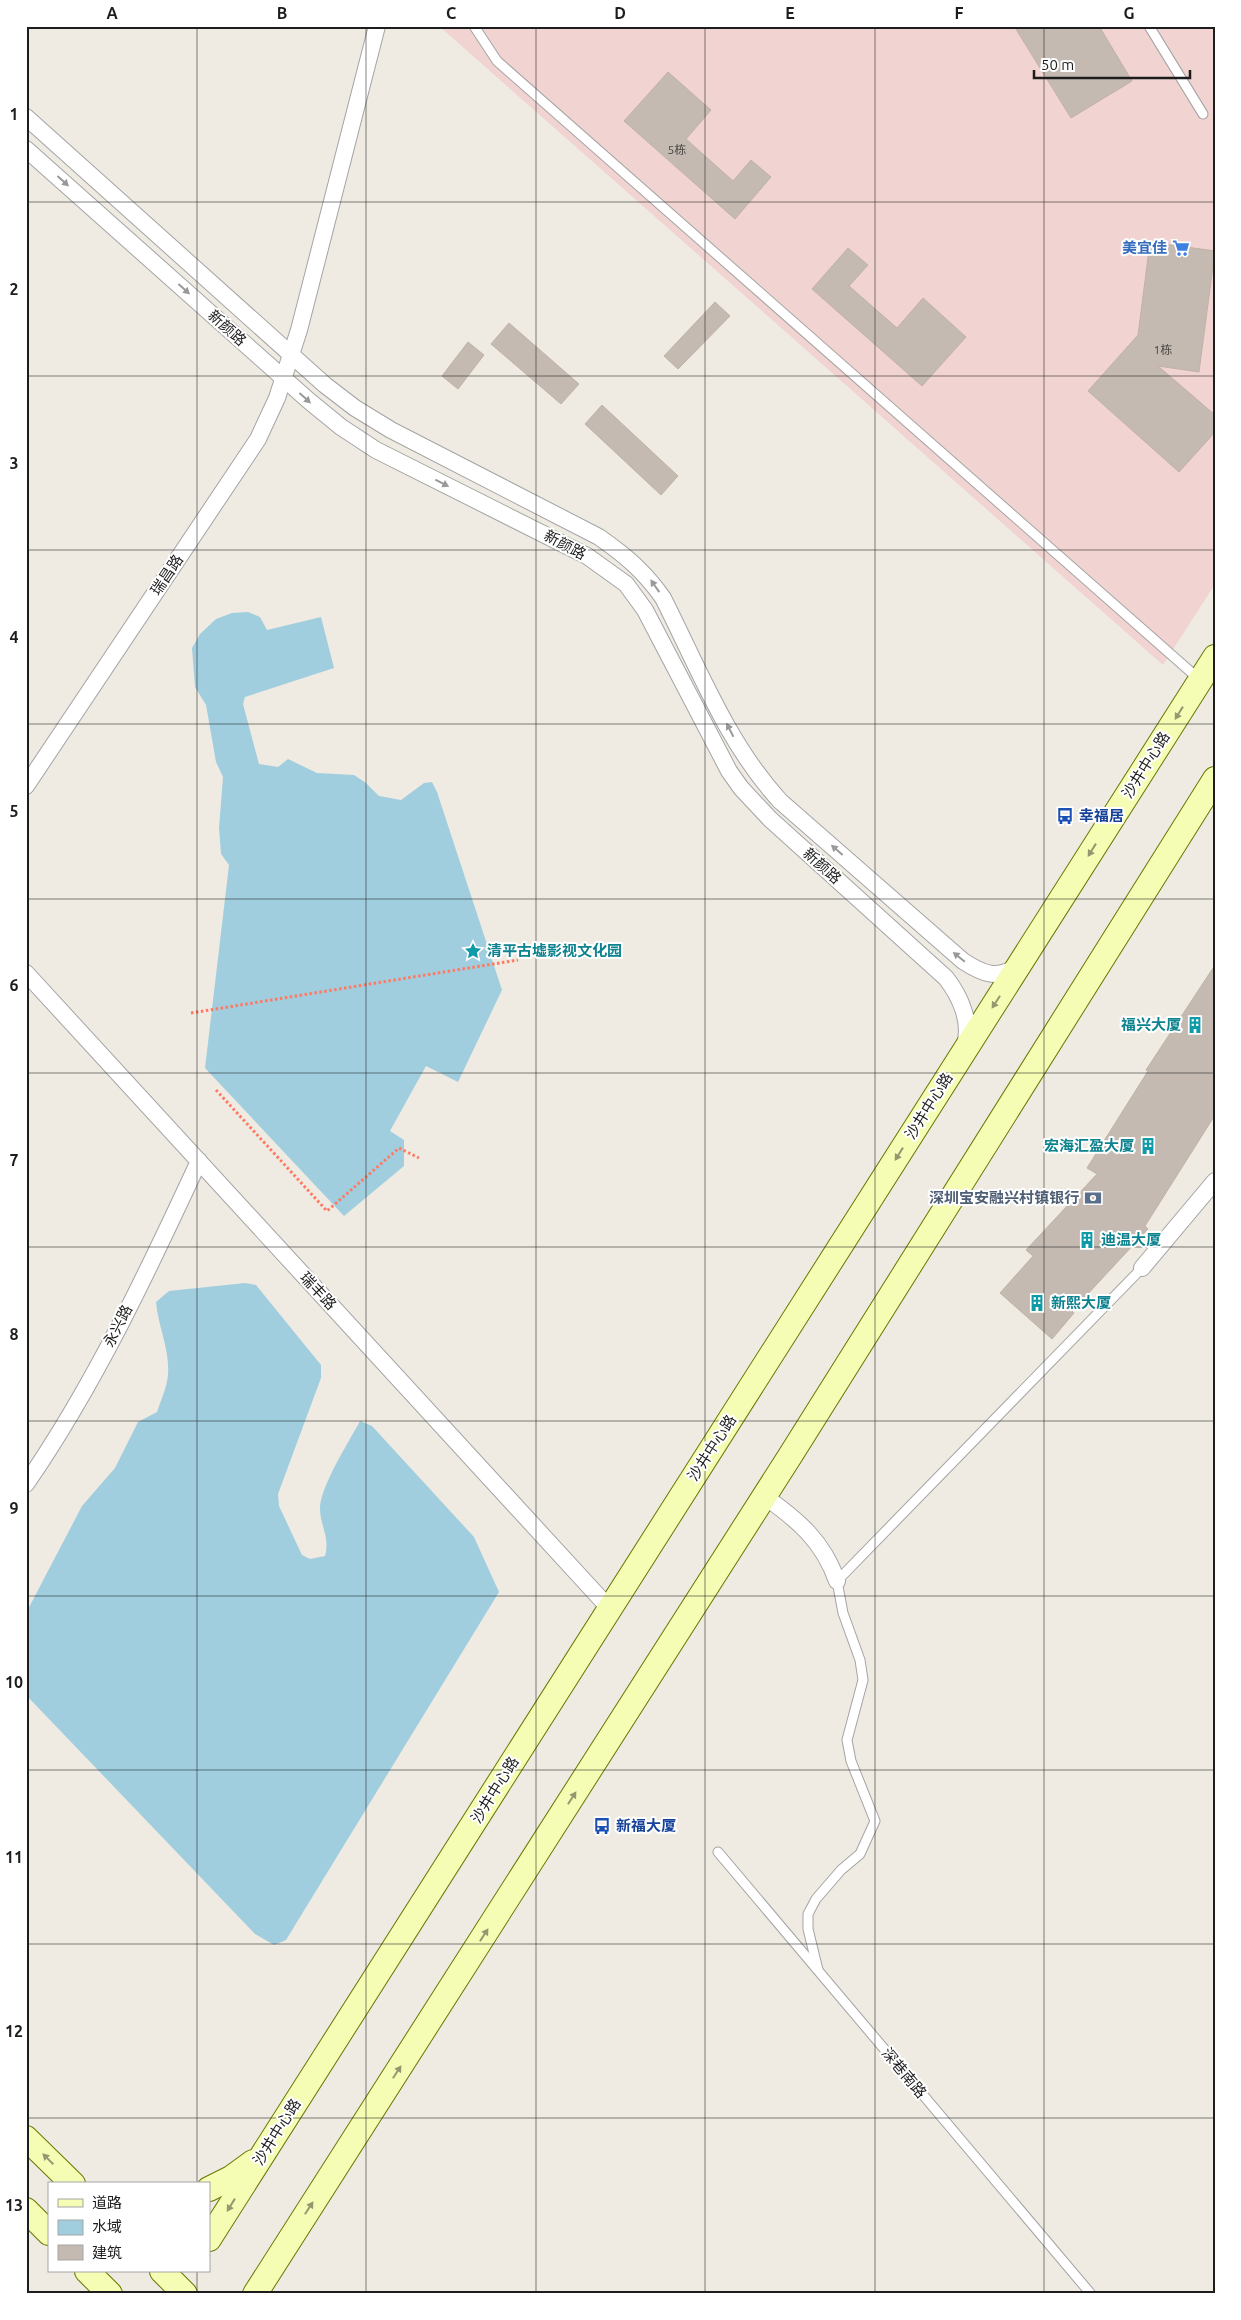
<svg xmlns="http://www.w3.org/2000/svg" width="1241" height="2320" font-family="Ubuntu,'Noto Sans SC',sans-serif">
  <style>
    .commercial { fill: #f1d3d1 }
    .water { fill: #a1cedf }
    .building { fill: #c4bab2; stroke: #c1b2a4 }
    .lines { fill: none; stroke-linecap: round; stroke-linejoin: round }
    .lane-casing { stroke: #a4a4a4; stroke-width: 11 }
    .street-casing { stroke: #a4a4a4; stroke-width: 18 }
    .secondary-casing { stroke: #667800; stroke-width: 26 }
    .path { stroke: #ff7a63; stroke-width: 3; stroke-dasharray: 2.5 2.5; stroke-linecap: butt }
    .lane { stroke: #fff; stroke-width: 9 }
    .street { stroke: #fff; stroke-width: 16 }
    .secondary { stroke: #f5fcb3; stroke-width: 24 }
    .oneway { fill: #999 }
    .oneway2 { fill: #949870 }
    .grid { fill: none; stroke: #1d1d1d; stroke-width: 1; stroke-opacity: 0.55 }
    .labels { text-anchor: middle; stroke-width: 4; stroke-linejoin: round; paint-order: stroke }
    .number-label { font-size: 12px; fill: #474442 }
    .shop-label { font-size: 15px; font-weight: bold; fill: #366cbe; stroke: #fff; text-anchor: end }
    .street-label { font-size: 15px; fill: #1d1d1d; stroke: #fff }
    .transit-label { font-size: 15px; font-weight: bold; fill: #164399; stroke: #fff; text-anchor: start }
    .culture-label { font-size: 15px; font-weight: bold; fill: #0d838f; stroke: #fff; text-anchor: start }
    .service-label { font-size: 15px; font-weight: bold; fill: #4e5e75; stroke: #fff; text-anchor: end }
    .neatline { fill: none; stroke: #1d1d1d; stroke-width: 2 }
    .grid-label { font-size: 16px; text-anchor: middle; font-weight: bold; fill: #1d1d1d }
  </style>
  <rect width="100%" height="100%" fill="#efebe2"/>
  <!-- commercial -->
  <polygon class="commercial" points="439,26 1215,26 1215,584 1163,665"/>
  <!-- water -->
  <g class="water">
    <polygon points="248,612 260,617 267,630 321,617 334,668 245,697 243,704 259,764 278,767 288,759 317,773 354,775 366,783 379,796 401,800 424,783 432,782 437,792 502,990 458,1082 426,1066 390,1131 404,1140 404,1166 344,1216 205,1068 229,865 221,854 219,828 223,777 216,762 206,705 195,687 192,648 200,634 216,619 232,613"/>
    <path d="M245 1283 256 1285 321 1365V1378L278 1494 279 1506 302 1555 310 1559 325 1556C330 1537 321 1528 320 1510 319 1488 349 1442 360 1421L372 1426 474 1537 499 1592 286 1940 274 1945 255 1934 26 1695V1613L82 1506 115 1468 138 1422 157 1412C161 1400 167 1387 168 1375 170 1350 158 1326 156 1302L169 1291Z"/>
  </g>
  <!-- building -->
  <g class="building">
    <polygon points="1014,26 1099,26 1132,81 1071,118"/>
    <polygon points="668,72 711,110 686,139 733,181 751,160 771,177 735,219 624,121"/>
    <polygon points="1150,242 1215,251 1199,372 1158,366 1215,415 1215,432 1179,472 1088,391 1138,335"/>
    <polygon points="848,248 868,265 849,286 897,328 923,298 966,337 922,386 812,289"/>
    <polygon points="715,302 730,316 678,369 664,356"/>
    <polygon points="509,323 579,384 561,404 491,344"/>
    <polygon points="468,342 484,355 458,389 442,376"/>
    <polygon points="602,405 678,476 661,495 585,424"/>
    <polygon points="1215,965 1215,1115 1145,1226 1148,1229 1072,1311 1074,1313 1052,1339 1000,1293 1033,1256 1026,1250 1097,1174 1087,1168 1148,1071 1146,1070"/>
  </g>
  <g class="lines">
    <!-- lane casing -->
    <g class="lane-casing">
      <g id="lane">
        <polyline points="474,26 497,61 1200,680"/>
        <polyline points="1149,26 1203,114"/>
        <polyline points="718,1852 1091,2294"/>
        <polyline points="818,1970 808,1929 808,1914 816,1899 841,1870 860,1854 875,1821 851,1761 847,1740 863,1680 860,1660 843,1613 837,1581 1142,1268"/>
      </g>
    </g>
    <!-- street casing -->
    <g class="street-casing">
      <g id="street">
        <path d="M26 117 325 385 355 408 391 430 599 537C626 556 644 571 663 598 698 667 727 743 780 801L963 961C983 974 997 980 1018 966"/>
        <path d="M26 149 308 400 341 427 376 450 587 556 626 584 645 610 729 771 741 788 770 819 946 978C960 996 973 1024 964 1047"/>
        <polyline points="26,786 258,439 277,398 299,330 377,26"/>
        <polyline points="26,973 610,1609"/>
        <polyline points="1142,1268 1215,1181"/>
        <path d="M26 1484C95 1384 148 1271 199 1161"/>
        <path d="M764 1496C798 1520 823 1541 837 1581"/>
      </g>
    </g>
    <!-- secondary casing -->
    <g class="secondary-casing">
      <g id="secondary">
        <polyline points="26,2138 73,2184"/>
        <polyline points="209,2189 231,2178 253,2162"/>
        <polyline points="26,2210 49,2233"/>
        <polyline points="209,2239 1215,657"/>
        <polyline points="87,2271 110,2294"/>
        <polyline points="162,2271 185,2294"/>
        <polyline points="255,2294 790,1456 1215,779"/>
      </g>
    </g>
    <!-- path -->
    <g class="path">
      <polyline points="191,1013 518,960"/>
      <polyline points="216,1090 327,1211 399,1148 419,1158"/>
    </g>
    <!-- lane -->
    <use href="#lane" class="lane"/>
    <!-- street -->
    <use href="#street" class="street"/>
    <!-- secondary -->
    <use href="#secondary" class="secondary"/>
  </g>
  <!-- one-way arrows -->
  <defs><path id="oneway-solid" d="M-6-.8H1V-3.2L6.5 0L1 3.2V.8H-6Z" transform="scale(1.25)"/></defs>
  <g class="oneway">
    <use href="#oneway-solid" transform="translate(63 181) rotate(42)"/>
    <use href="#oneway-solid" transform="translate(184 289) rotate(42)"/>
    <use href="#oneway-solid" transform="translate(305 398) rotate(42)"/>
    <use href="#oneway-solid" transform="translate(442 483) rotate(27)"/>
    <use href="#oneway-solid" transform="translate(655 586) rotate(-125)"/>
    <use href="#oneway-solid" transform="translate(730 730) rotate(-117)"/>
    <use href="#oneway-solid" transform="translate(837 850) rotate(-139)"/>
    <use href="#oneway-solid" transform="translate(959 957) rotate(-141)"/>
  </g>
  <g class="oneway2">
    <use href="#oneway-solid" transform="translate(1179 713) rotate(122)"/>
    <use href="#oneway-solid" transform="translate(1092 850) rotate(122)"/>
    <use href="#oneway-solid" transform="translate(996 1002) rotate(123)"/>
    <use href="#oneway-solid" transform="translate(899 1154) rotate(122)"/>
    <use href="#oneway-solid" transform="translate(572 1798) rotate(-57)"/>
    <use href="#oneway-solid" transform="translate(484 1935) rotate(-57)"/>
    <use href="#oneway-solid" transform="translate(397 2072) rotate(-57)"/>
    <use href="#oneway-solid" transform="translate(48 2159) rotate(-135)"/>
    <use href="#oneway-solid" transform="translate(231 2205) rotate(122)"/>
    <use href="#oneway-solid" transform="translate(309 2208) rotate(-57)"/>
  </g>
  <!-- grid -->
  <path class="grid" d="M197 26V2184M366 26V2294M536 26V2294M705 26V2294M875 26V2294M1044 26V2294M26 202H1215M26 376H1215M26 550H1215M26 724H1215M26 899H1215M26 1073H1215M26 1247H1215M26 1421H1215M26 1596H1215M26 1770H1215M26 1944H1215M26 2118H1215M197 2271V2294"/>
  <!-- icons -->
  <defs>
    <g id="supermarket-bare" transform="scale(1.35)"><path d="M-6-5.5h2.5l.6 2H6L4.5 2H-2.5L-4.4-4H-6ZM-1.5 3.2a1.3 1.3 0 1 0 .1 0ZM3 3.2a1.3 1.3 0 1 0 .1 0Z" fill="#3f7fe0" stroke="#fff" stroke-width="2.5" paint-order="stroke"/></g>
    <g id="bus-bare" transform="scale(1.35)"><path d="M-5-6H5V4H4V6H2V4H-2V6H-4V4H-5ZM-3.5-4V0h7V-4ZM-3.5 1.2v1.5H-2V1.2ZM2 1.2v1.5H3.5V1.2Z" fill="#1a4fb4" stroke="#fff" stroke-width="2.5" paint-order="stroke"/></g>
    <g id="sight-bare" transform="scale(1.35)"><path d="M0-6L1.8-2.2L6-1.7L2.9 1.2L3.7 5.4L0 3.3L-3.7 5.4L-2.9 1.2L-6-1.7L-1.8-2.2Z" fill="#0f9aa8" stroke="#fff" stroke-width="2.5" paint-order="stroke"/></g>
    <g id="building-bare" transform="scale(1.35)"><path d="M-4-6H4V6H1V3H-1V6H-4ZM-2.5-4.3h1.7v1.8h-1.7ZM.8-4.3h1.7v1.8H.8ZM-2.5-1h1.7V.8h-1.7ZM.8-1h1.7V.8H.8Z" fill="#0f9aa8" stroke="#fff" stroke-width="2.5" paint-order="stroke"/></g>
    <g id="bank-bare" transform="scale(1.35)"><path d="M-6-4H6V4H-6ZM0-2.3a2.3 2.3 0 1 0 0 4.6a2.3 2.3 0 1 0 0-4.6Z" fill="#5c6f8a" stroke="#fff" stroke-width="2.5" paint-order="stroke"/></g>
  </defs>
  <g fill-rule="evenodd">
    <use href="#supermarket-bare" x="1181" y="248"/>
    <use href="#bus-bare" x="1065" y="816"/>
    <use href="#sight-bare" x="473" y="951"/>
    <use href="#building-bare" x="1195" y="1025"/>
    <use href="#building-bare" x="1148" y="1146"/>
    <use href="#bank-bare" x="1093" y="1198"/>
    <use href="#building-bare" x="1087" y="1240"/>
    <use href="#building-bare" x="1037" y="1303"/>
    <use href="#bus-bare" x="602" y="1826"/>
  </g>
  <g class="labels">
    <!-- number labels -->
    <g class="number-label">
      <text x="677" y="154">5栋</text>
      <text x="1163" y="354">1栋</text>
    </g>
    <!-- shop labels -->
    <g class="shop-label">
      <text x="1167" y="253">美宜佳</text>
    </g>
    <!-- street labels -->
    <g class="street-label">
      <text transform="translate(227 328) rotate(42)" y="5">新颜路</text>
      <text transform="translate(565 545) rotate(28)" y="5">新颜路</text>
      <text transform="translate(167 575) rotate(-56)" y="5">瑞昌路</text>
      <text transform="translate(1146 765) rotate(-58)" y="5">沙井中心路</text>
      <text transform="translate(822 866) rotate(42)" y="5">新颜路</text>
      <text transform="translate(929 1106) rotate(-58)" y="5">沙井中心路</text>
      <text transform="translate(318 1291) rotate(47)" y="5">瑞丰路</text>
      <text transform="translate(118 1326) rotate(-63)" y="5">永兴路</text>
      <text transform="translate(712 1448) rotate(-57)" y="5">沙井中心路</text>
      <text transform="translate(495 1790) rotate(-58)" y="5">沙井中心路</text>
      <text transform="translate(904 2073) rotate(50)" y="5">深巷南路</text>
      <text transform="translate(277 2132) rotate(-58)" y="5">沙井中心路</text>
    </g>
    <!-- transit labels -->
    <g class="transit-label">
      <text x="1079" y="821">幸福居</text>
      <text x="616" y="1831">新福大厦</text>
    </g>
    <!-- culture labels -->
    <g class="culture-label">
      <text x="487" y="956">清平古墟影视文化园</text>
      <text x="1181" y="1030" text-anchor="end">福兴大厦</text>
      <text x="1134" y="1151" text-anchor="end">宏海汇盈大厦</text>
      <text x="1101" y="1245">迪温大厦</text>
      <text x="1051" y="1308">新熙大厦</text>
    </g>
    <!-- service labels -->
    <g class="service-label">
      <text x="1079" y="1203">深圳宝安融兴村镇银行</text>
    </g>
  </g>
  <!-- border -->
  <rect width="1241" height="2320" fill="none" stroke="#ffffff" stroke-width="55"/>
  <!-- legend -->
  <rect x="48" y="2182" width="162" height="90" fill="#ffffff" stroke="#a5a5a5"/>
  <rect x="58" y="2199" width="25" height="8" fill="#f5fcb3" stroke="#a5a5a5"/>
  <text x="92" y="2208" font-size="15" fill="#1d1d1d">道路</text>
  <rect x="58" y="2220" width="25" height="15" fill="#a1cedf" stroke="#a5a5a5"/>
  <text x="92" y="2232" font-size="15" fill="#1d1d1d">水域</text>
  <rect x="58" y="2245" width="25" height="15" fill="#c4bab2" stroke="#a5a5a5"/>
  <text x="92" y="2258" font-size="15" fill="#1d1d1d">建筑</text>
  <!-- scale -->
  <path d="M1034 70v8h156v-8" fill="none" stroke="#1d1d1d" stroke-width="2.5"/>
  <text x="1041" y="70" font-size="15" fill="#1d1d1d" stroke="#ffffff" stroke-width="4" paint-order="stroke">50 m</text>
  <rect x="28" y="28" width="1186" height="2264" class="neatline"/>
  <g class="grid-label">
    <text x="112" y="19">A</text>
    <text x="282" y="19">B</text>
    <text x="451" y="19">C</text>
    <text x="620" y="19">D</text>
    <text x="790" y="19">E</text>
    <text x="959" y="19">F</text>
    <text x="1129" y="19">G</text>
    <text x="14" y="120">1</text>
    <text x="14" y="295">2</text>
    <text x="14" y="469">3</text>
    <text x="14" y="643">4</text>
    <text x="14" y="817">5</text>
    <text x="14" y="991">6</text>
    <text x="14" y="1166">7</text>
    <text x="14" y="1340">8</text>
    <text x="14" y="1514">9</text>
    <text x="14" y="1688">10</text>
    <text x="14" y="1863">11</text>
    <text x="14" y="2037">12</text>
    <text x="14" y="2211">13</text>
  </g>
</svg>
